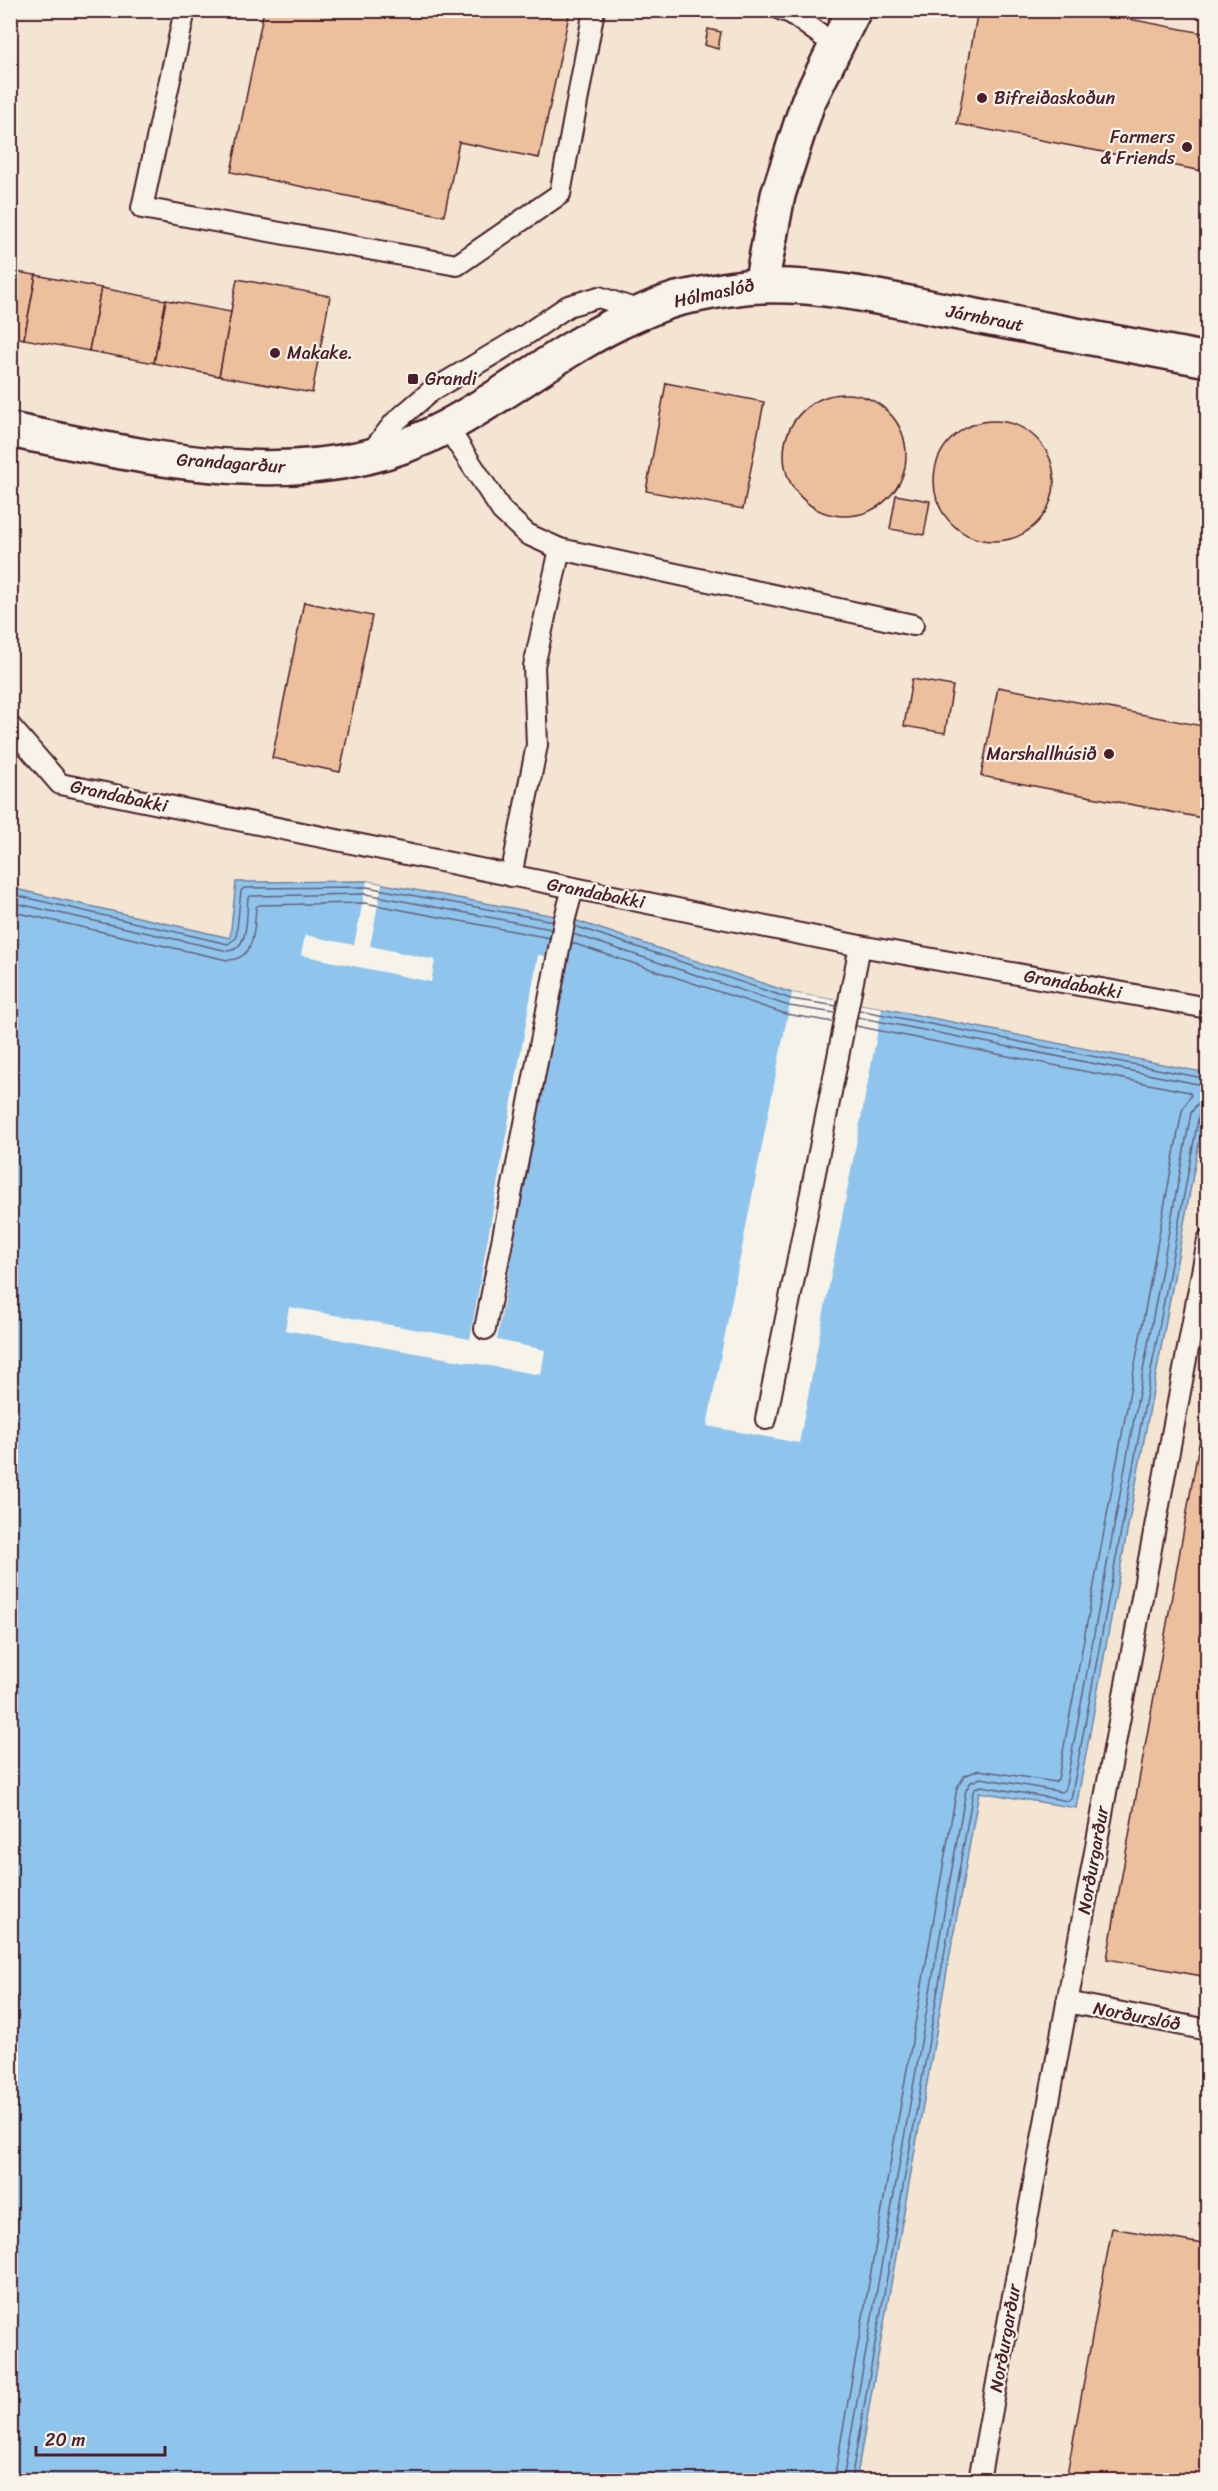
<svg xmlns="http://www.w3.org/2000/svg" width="1218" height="2491" font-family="Sriracha,sans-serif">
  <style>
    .built { fill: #f4e4d2 }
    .water { fill: #8fc5ed; stroke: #73839f; stroke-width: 1.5 }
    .pier { fill: #f7f3e8 }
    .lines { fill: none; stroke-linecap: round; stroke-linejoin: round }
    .shore { stroke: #666179; stroke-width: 1.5 }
    .building { fill: #edc09d; stroke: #4a1f2b; stroke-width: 1.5 }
    .service-casing { stroke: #4a1f2b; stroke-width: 24 }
    .minor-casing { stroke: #4a1f2b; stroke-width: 38 }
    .service { stroke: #f7f3e8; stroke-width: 20 }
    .minor { stroke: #f7f3e8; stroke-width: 33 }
    .poi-dot { fill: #4a1f2b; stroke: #f7f3e8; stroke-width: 2 }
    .labels { text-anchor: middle; stroke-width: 4.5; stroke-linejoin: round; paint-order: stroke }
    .poi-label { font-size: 18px; fill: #4a1f2b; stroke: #f7f3e8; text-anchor: start }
    .street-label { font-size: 18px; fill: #4a1f2b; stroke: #f7f3e8 }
  </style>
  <rect width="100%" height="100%" fill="#f7f3e8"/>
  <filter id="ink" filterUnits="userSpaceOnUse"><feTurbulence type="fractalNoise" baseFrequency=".0167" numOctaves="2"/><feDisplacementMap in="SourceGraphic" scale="12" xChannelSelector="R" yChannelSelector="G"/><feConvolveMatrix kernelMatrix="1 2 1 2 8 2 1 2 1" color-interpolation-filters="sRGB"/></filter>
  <g filter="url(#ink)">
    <!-- built -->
    <g class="built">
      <polygon points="11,11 1207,11 1207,1073 882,1008 792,993 571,919 367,881 236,882 230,938 11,888"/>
      <polygon points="1207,1099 1207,2480 856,2480 979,1792 1076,1808"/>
    </g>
    <!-- water -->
    <polygon class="water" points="367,881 571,919 792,993 882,1008 1207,1073 1207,1099 1076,1808 979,1792 856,2480 11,2480 11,888 230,938 236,882"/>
    <!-- pier -->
    <g class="pier">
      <polygon points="367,881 382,884 370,946 435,960 431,982 301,955 305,935 354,945"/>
      <polygon points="571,919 497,1340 545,1350 541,1375 285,1330 289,1307 470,1339 538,955 550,957"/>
      <polygon points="792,993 882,1008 799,1443 707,1426"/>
    </g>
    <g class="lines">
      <!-- shore -->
      <g class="shore">
        <polyline points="10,894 228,944 236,938 241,891 244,888 367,887 553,921"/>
        <path d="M10 902 228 951C250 949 246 915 248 898L251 896 366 894 551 929"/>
        <path d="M10 911 227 960C256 960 254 929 256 907L259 905 365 903 550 938"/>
        <polyline points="575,926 791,999 837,1006"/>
        <polyline points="573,934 789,1006 835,1013"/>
        <polyline points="572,943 786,1014 833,1022"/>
        <polyline points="859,1010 1208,1079"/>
        <polyline points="857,1017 1208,1086"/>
        <polyline points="834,2480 957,1788 964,1776 979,1770 1055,1782 1058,1779 1182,1111 1191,1095 1189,1092 856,1026"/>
        <polyline points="843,2480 966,1790 971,1782 981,1778 1062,1792 1065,1790 1191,1113 1197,1104 1208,1101"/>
        <polyline points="851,2480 973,1792 976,1788 981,1786 1068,1801 1071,1799 1199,1114 1202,1109 1208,1108"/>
      </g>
    </g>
    <!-- building -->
    <g class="building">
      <polygon points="264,10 570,10 539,158 459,142 444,216 231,172"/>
      <polygon points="978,10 1082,10 1208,34 1208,172 957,124"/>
      <polygon points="708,29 721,32 718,49 705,45"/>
      <polygon points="10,271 36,275 24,339 10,336"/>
      <polygon points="36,275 101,288 89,351 24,339"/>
      <polygon points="237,279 330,296 312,393 219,376"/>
      <polygon points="101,288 166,300 154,363 89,351"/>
      <polygon points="166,300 231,312 219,376 154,363"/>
      <polygon points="666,383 764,402 743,509 646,491"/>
      <circle cx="845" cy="455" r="61"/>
      <circle cx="994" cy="481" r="60"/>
      <polygon points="896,495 930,501 924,535 890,529"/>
      <polygon points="304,602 372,616 340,772 272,758"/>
      <polygon points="912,679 953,686 945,733 904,726"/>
      <polygon points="998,687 1208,727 1208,819 981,776"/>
      <polygon points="1208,1394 1208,1977 1107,1959"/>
      <polygon points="1112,2228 1208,2245 1208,2480 1066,2480"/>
    </g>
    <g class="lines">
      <!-- service casing -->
      <g class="service-casing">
        <g id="service">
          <polyline points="185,10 142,208 457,265 560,194 594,10"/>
          <polyline points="782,10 791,13 836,46"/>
          <polyline points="447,427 502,511 527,534 560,549 913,625"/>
          <polyline points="368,456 395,422 431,391 527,334 568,306 599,297 643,312"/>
          <polyline points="10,726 60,784 860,946 1208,1008"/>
          <polyline points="511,876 537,745 534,666 560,549"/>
          <polyline points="485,1329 565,918 573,888"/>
          <polyline points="766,1419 860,946"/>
          <polyline points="1067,2002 1208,2030"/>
          <polyline points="979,2480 1208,1240"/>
        </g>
      </g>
      <!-- minor casing -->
      <g class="minor-casing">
        <g id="minor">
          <polyline points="761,285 778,195 808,102 854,10"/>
          <path d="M10 430C151 458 312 500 446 427 511 392 567 345 635 315 650 309 666 301 682 298 708 293 736 286 762 286 825 284 887 299 949 311 1035 327 1121 344 1208 360"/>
        </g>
      </g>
      <!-- service -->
      <use href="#service" class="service"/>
      <!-- minor -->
      <use href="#minor" class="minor"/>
    </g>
  </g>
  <!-- markers -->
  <g class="poi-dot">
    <circle cx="982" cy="98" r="6"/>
    <circle cx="1187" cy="147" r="6"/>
    <circle cx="275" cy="353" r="6"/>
    <rect x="407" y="373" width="12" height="12" rx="3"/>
    <circle cx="1109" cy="754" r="6"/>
  </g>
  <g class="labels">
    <!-- poi labels -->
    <g class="poi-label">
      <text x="994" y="104">Bifreiðaskoðun</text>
      <text x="1175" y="143" text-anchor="end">Farmers<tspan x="1175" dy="21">&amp; Friends</tspan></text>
      <text x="287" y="359">Makake.</text>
      <text x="425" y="385">Grandi</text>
      <text x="1097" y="760" text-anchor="end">Marshallhúsið</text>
    </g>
    <!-- street labels -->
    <g class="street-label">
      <text transform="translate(714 293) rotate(-12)" y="6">Hólmaslóð</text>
      <text transform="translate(985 318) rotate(11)" y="6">Járnbraut</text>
      <text transform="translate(231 463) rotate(4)" y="6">Grandagarður</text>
      <text transform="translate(119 796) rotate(12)" y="6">Grandabakki</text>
      <text transform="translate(596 893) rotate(11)" y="6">Grandabakki</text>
      <text transform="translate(1073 984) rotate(10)" y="6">Grandabakki</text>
      <text transform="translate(1093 1860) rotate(-80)" y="6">Norðurgarður</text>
      <text transform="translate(1137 2016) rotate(11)" y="6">Norðurslóð</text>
      <text transform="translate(1005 2338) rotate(-80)" y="6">Norðurgarður</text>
    </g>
  </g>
  <!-- margin -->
  <rect width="1218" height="2491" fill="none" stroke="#f7f3e8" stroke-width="36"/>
  <rect x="18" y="18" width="1182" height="2455" fill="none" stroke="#4a1f2b" stroke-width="2" filter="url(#ink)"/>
  <!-- scale -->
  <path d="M36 2446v9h129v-9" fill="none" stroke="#4a1f2b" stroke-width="3"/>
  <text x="45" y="2446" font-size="18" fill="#4a1f2b" stroke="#f7f3e8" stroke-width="4.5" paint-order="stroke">20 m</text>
</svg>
